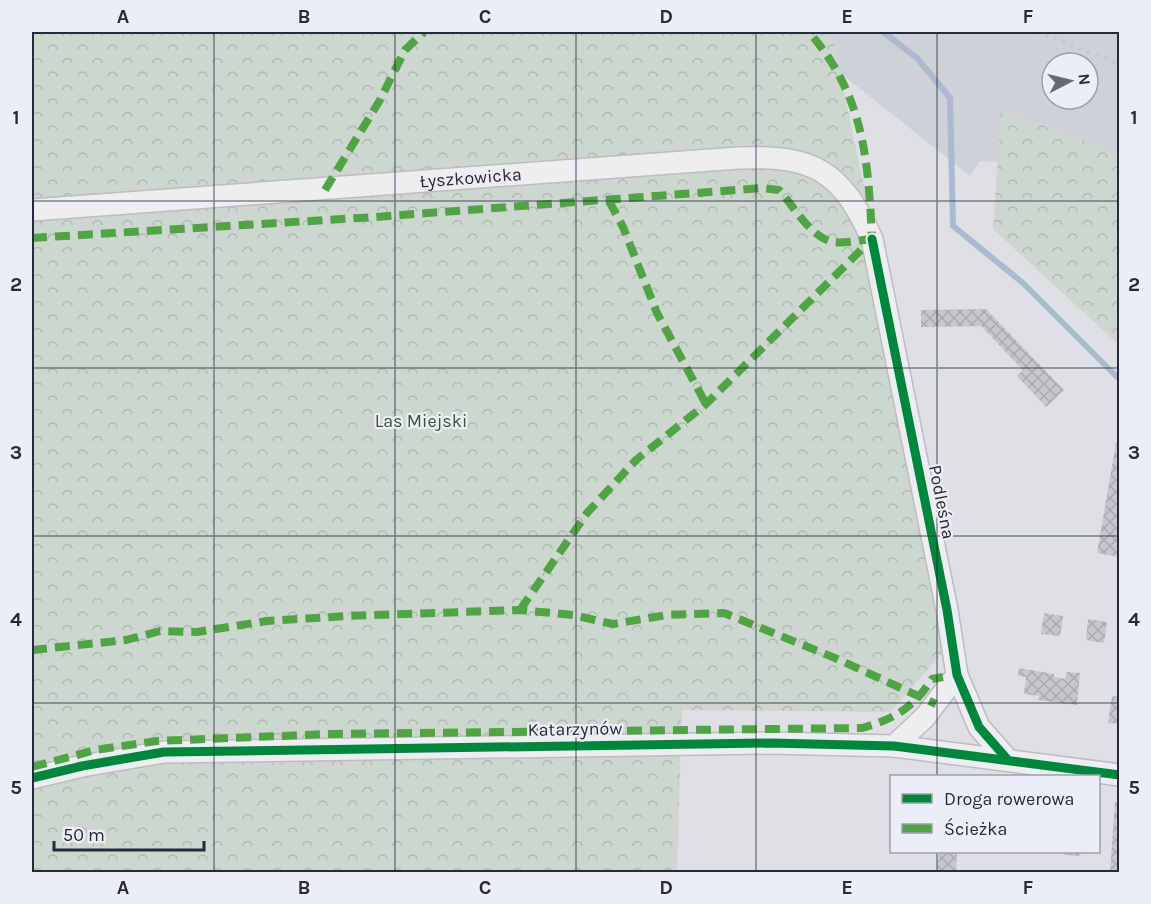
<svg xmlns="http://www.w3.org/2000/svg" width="1151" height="904" font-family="Karla,sans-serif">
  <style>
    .built { fill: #ced1d8; fill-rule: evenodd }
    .forest { fill: url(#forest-crowns) }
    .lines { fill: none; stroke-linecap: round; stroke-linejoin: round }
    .stream { stroke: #acb9cf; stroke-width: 6 }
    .building { fill: url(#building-cross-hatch) }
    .minor-casing { stroke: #bbbdc0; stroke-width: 24 }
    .minor { stroke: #eeeef0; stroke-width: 21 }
    .rail { stroke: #c7c8cc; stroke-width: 4.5; stroke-dasharray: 3 6; stroke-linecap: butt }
    .quiet { stroke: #50a445; stroke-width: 8; stroke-dasharray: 15 8; stroke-linecap: butt }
    .cycleway-casing { stroke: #ebeef4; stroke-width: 13 }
    .cycleway { stroke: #00873e; stroke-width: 9 }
    .grid { fill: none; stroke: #262b3c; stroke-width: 1.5; stroke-opacity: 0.55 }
    .labels { text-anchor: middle; stroke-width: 4.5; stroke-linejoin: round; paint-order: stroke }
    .street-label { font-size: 18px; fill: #262b3c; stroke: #ebeef4 }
    .park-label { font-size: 18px; fill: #365734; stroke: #ebeef4 }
    .neatline { fill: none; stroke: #262b3c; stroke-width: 2 }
    .grid-label { font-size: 20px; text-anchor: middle; font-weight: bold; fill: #262b3c }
  </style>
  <defs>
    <pattern id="forest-crowns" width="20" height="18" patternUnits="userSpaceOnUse" patternTransform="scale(1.5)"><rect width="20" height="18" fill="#ced7cf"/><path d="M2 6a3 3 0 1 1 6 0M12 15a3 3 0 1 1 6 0" fill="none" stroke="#b1b9b3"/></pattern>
    <pattern id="building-cross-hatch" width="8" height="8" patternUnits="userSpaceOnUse" patternTransform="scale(1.5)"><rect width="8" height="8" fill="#c6c7cc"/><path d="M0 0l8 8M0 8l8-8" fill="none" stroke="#aaabb0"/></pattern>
  </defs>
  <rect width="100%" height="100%" fill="#dee0e4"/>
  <!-- built -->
  <path class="built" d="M784 32H1119V178L1089 166 980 161 970 176 796 38ZM1052 63H1088V99H1052Z"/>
  <!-- forest -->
  <g class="forest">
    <polygon points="32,32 821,32 833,40 959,634 890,712 682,710 677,872 32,872"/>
    <polygon points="1001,109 1119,154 1119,345 993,229"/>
  </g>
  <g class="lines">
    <!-- stream -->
    <polyline class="stream" points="883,32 917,58 950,98 953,226 1023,283 1120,380"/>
  </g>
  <!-- building -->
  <g class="building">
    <polygon points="986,309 1064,390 1046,407 1017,376 1023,370 981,326 921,327 921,310"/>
    <polygon points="1116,443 1120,445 1120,557 1097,553"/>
    <polygon points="1044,613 1063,616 1060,636 1041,634"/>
    <polygon points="1088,619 1107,622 1104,643 1086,640"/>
    <polygon points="1019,668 1054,674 1054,677 1065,679 1067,672 1080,673 1077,705 1038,700 1039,696 1024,694 1026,677 1018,676"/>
    <polygon points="1112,696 1120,697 1120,724 1108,723"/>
    <polygon points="1115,802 1120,803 1120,872 1110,872"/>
    <polygon points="939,852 957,853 956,872 937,872"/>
    <polygon points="1066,852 1081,852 1080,856 1065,855"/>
  </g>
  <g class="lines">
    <!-- minor casing -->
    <g class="minor-casing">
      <g id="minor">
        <path id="s1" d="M32 210 738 158C813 155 841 170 872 239L947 610 957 675 979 727 1007 759"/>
        <polyline points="894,746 925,717 957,675"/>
        <polyline points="32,778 82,766 164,752 771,743 894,746 1120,775"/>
      </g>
    </g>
    <!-- minor -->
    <use href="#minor" class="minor"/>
    <!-- rail -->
    <polyline class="rail" points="1037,32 1120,64"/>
    <!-- quiet -->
    <g class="quiet">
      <polyline points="325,190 380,100 405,50 424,32"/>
      <polyline points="609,201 623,227 657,313 706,404"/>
      <path d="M32 238 375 217 763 188 779 190C793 205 811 238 833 242 845 244 860 240 872 239"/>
      <path d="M520 610 587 513 636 460 706 404 872 239C868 158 864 96 809 32"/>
      <polyline points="32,650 126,640 160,631 197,632 267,621 347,616 520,610 573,615 613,624 667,615 724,613 835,658 936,704"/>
      <path d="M32 767 95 750 157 741 329 734 862 728C895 719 914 707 932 679L943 677"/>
    </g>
    <!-- cycleway casing -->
    <g class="cycleway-casing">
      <g id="cycleway">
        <polyline points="872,239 947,610 957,675 979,727 1007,759"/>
        <polyline points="32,778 82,766 164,752 771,743 894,746 1120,775"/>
      </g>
    </g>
    <!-- cycleway -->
    <use href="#cycleway" class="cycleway"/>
  </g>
  <!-- grid -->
  <path class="grid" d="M214 32V872M395 32V872M576 32V872M756 32V872M937 32V776M32 201H1120M32 368H1120M32 536H1120M32 703H1120M937 852V872"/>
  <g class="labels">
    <!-- street labels -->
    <g class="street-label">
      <text dy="6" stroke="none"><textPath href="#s1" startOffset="440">Łyszkowicka</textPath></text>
      <text transform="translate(942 502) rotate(79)" y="6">Podleśna</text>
      <text transform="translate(575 729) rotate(-1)" y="6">Katarzynów</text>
    </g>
    <!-- park labels -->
    <g class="park-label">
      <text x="421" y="427">Las Miejski</text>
    </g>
  </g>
  <!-- border -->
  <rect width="1151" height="904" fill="none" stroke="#ebeef4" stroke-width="66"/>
  <!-- legend -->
  <rect x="890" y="775" width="210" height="78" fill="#ebeef4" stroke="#9ca0aa" stroke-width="1.5"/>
  <rect x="902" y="794" width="30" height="9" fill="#00873e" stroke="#9ca0aa" stroke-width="1.5"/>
  <text x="944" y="805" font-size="18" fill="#262b3c">Droga rowerowa</text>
  <rect x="902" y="824" width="30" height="9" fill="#50a445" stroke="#9ca0aa" stroke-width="1.5"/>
  <text x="944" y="835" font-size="18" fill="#262b3c">Ścieżka</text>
  <!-- north arrow -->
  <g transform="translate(1070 81) rotate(83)"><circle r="28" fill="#ebeef4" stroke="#9ca0aa" stroke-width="1.5"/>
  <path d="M0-4.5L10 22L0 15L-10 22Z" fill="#666a77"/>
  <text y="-9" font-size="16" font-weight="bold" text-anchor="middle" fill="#262b3c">N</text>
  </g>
  <!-- scale -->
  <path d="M54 841v9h150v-9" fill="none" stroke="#262b3c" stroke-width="3"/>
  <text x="63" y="841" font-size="18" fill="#262b3c" stroke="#ebeef4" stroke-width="4.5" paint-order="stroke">50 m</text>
  <rect x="33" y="33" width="1085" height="838" class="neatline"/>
  <g class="grid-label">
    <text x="123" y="23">A</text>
    <text x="304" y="23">B</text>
    <text x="485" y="23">C</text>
    <text x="666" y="23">D</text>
    <text x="847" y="23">E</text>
    <text x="1028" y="23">F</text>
    <text x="16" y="124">1</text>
    <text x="1134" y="124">1</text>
    <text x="16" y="291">2</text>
    <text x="1134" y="291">2</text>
    <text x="16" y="459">3</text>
    <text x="1134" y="459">3</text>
    <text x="16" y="626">4</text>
    <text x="1134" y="626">4</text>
    <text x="16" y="794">5</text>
    <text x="1134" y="794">5</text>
    <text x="123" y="894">A</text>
    <text x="304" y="894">B</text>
    <text x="485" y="894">C</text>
    <text x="666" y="894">D</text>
    <text x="847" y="894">E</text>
    <text x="1028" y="894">F</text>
  </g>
</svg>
